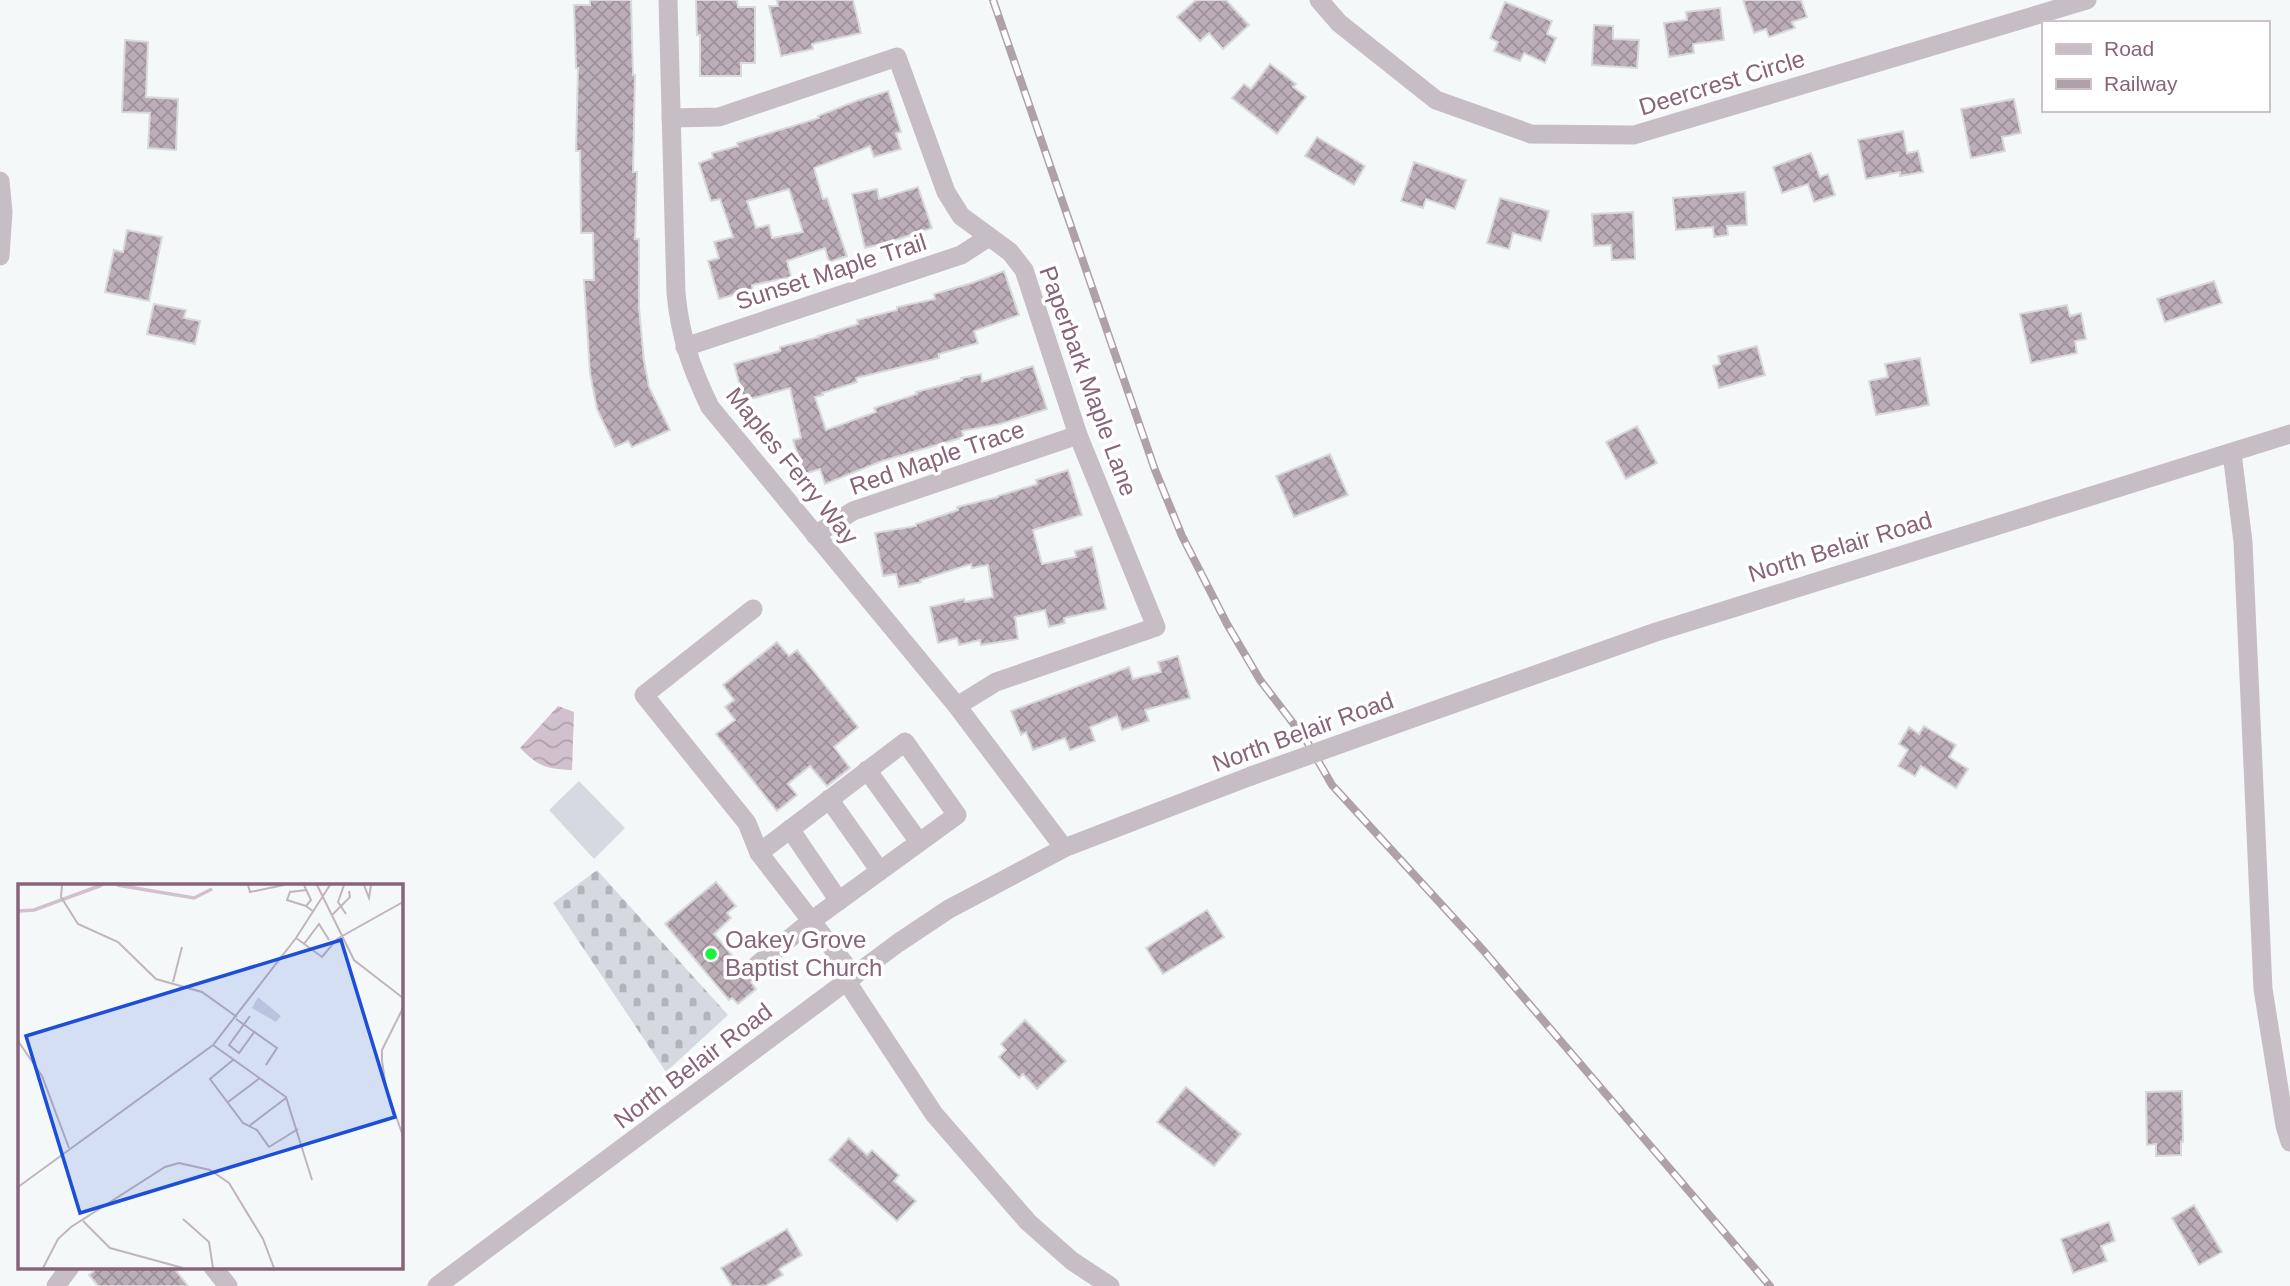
<svg xmlns="http://www.w3.org/2000/svg" width="2290" height="1286" font-family="Helvetica,sans-serif">
  <style>
    .green { fill: #d5dae0 }
    .cemetery { fill: url(#cemetery-stones) }
    .water { fill: url(#water-waves) }
    .building { fill: url(#building-cross-hatch); stroke: #d7dad9; stroke-width: 2; fill-rule: evenodd }
    .lines { fill: none; stroke-linecap: round; stroke-linejoin: round }
    .minor { stroke: #c7bdc4; stroke-width: 19 }
    .rail-casing { stroke: #afa1aa; stroke-width: 8 }
    .rail { stroke: #fff; stroke-width: 5; stroke-dasharray: 16; stroke-linecap: butt }
    .minor-bridge { stroke: #c7bdc4; stroke-width: 19 }
    .poi-dot { fill: #1bf13d; stroke: #fff; stroke-width: 2.5 }
    .labels { text-anchor: middle; stroke-width: 7; stroke-linejoin: round; paint-order: stroke }
    .street-label { font-size: 24px; fill: #88647b; stroke: #fff }
    .poi-label { font-size: 24px; fill: #88647b; stroke: #fff; text-anchor: start }
    .inset-river { fill: none; stroke: #d1c1ce; stroke-width: 3.5 }
    .inset-road { fill: none; stroke: #c2b4be; stroke-width: 2 }
    .view { fill: #1d4ed8; fill-opacity: 0.15; stroke: #1d4ed8; stroke-width: 3.5 }
    .inset-edge { fill: none; stroke: #88647b; stroke-width: 3.5 }
  </style>
  <defs>
    <pattern id="cemetery-stones" width="16" height="16" patternUnits="userSpaceOnUse" patternTransform="scale(1.75)"><rect width="16" height="16" fill="#d5dae0"/><path d="M2 7V4a2 2 0 0 1 4 0v3zM10 15v-3a2 2 0 0 1 4 0v3z" fill="#b3b4bb"/></pattern>
    <pattern id="water-waves" width="16" height="10" patternUnits="userSpaceOnUse" patternTransform="scale(1.75)"><rect width="16" height="10" fill="#d1c1ce"/><path d="M0 5q4-4 8 0t8 0" fill="none" stroke="#afa0ac"/></pattern>
    <pattern id="building-cross-hatch" width="8" height="8" patternUnits="userSpaceOnUse" patternTransform="scale(1.75)"><rect width="8" height="8" fill="#bcaeb8"/><path d="M0 0l8 8M0 8l8-8" fill="none" stroke="#9f919b"/></pattern>
  </defs>
  <rect width="100%" height="100%" fill="#f5f8f8"/>
  <!-- green -->
  <polygon class="green" points="579,781 625,828 594,859 549,810"/>
  <!-- cemetery -->
  <polygon class="cemetery" points="597,870 728,1015 666,1072 553,903"/>
  <!-- water -->
  <path class="water" d="M558 706 574 712 572 770C546 769 539 767 520 748Z"/>
  <!-- building -->
  <g class="building">
    <polygon points="590,0 631,0 633,75 635,75 633,172 637,172 635,239 639,239 639,308 644,361 649,387 670,430 632,447 628,441 615,447 597,409 590,373 584,280 594,280 593,233 581,233 580,151 576,151 578,68 576,68 574,5 590,5"/>
    <polygon points="696,0 737,0 738,7 755,7 755,63 741,63 741,76 700,76 700,35 697,35"/>
    <polygon points="777,0 853,0 861,33 812,44 813,49 781,56 769,6 778,6"/>
    <polygon points="1196,0 1226,0 1249,25 1223,49 1209,33 1200,41 1177,17"/>
    <polygon points="1743,0 1801,0 1807,17 1792,22 1795,28 1769,37 1766,29 1754,33"/>
    <polygon points="1505,2 1552,21 1547,34 1556,38 1545,63 1524,53 1520,61 1494,51 1498,42 1490,38"/>
    <polygon points="1720,8 1724,40 1693,44 1694,53 1669,57 1664,23 1687,20 1686,12"/>
    <polygon points="1594,25 1613,26 1613,39 1639,40 1637,68 1592,65"/>
    <polygon points="125,40 148,42 146,97 178,99 176,150 148,148 150,113 122,112"/>
    <polygon points="1270,64 1296,84 1293,87 1306,97 1277,134 1232,98 1244,84 1251,89"/>
    <path d="M888 91 901 132 896 133 901 149 874 157 870 146 814 168 823 199 827 198 847 256 829 262 825 248 787 261 791 277 752 285 753 289 719 299 708 261 719 258 714 242 733 237 720 199 711 201 699 163 713 158 712 153 738 146 737 143 819 118 818 116 856 101ZM789 189 803 232 772 238 769 225 756 228 747 201Z"/>
    <polygon points="2014,99 2021,133 2002,137 2005,151 1971,158 1961,109"/>
    <polygon points="1903,131 1907,153 1918,151 1923,172 1900,176 1900,172 1866,179 1858,140"/>
    <polygon points="1317,137 1365,166 1354,185 1305,156"/>
    <polygon points="1811,153 1820,177 1828,174 1835,195 1814,202 1808,184 1782,193 1773,167"/>
    <polygon points="1414,162 1466,180 1455,209 1426,199 1423,208 1401,201"/>
    <polygon points="918,187 932,228 889,242 865,248 852,194 877,189 879,199"/>
    <polygon points="1745,192 1747,225 1727,226 1728,235 1714,237 1713,227 1676,230 1673,198"/>
    <polygon points="1500,198 1549,211 1541,241 1513,233 1509,249 1487,243"/>
    <polygon points="1633,212 1635,259 1612,260 1611,245 1594,246 1592,214"/>
    <polygon points="127,230 162,237 149,301 105,292 114,250 123,252"/>
    <polygon points="1004,271 1019,315 974,331 978,343 939,354 939,358 856,378 857,382 822,393 823,395 815,397 826,430 876,412 874,408 917,394 916,392 962,380 961,378 981,374 982,382 1033,366 1047,409 1000,424 962,431 964,437 882,461 825,484 820,469 804,474 793,440 801,438 790,388 744,401 734,364 780,351 780,347 819,337 818,336 858,324 857,320 897,310 897,307 935,299 934,294 972,283"/>
    <polygon points="2214,281 2222,303 2165,322 2157,299"/>
    <polygon points="154,304 186,310 184,318 200,321 195,344 147,334"/>
    <polygon points="2067,305 2070,316 2081,313 2086,339 2075,341 2077,353 2031,363 2020,314"/>
    <polygon points="1757,346 1765,375 1719,388 1713,366 1720,364 1718,356"/>
    <polygon points="1920,358 1929,405 1876,415 1869,381 1888,377 1885,364"/>
    <polygon points="1637,426 1657,463 1626,479 1606,442"/>
    <polygon points="1330,454 1348,495 1294,517 1276,476"/>
    <polygon points="1068,470 1082,515 1033,530 1042,564 1076,557 1075,551 1092,547 1106,609 1064,618 1065,623 1049,627 1045,610 1015,617 1018,639 981,645 980,640 959,645 957,638 938,643 930,607 964,599 965,602 993,597 988,565 972,568 971,564 920,580 921,582 899,587 896,574 883,576 875,533 916,526 916,524 958,510 957,507 998,497 998,496 1037,484 1036,480"/>
    <polygon points="777,642 789,656 797,650 858,727 834,747 850,768 827,786 810,766 788,784 797,795 777,811 716,734 735,720 725,707 734,700 723,685"/>
    <polygon points="1178,656 1190,698 1145,710 1149,721 1122,730 1117,716 1090,727 1095,741 1070,750 1065,738 1033,750 1026,732 1021,735 1011,711 1129,667 1133,679 1161,672 1158,662"/>
    <polygon points="1924,726 1956,745 1949,757 1968,769 1956,788 1921,766 1915,776 1898,766 1908,750 1899,744 1909,727 1919,734"/>
    <polygon points="716,882 736,906 727,913 731,918 714,934 753,980 751,982 756,989 738,1004 732,998 729,1000 665,924"/>
    <polygon points="1207,910 1224,937 1163,974 1146,948"/>
    <polygon points="1025,1020 1066,1061 1037,1089 1023,1074 1019,1078 999,1057 1006,1050 1001,1044"/>
    <polygon points="1186,1087 1241,1134 1214,1166 1157,1122"/>
    <polygon points="2182,1091 2183,1142 2181,1142 2181,1155 2156,1156 2156,1144 2147,1145 2146,1092"/>
    <polygon points="849,1138 867,1155 872,1150 899,1175 894,1181 916,1201 897,1221 829,1160"/>
    <polygon points="2194,1205 2222,1252 2199,1265 2172,1218"/>
    <polygon points="2109,1222 2115,1241 2101,1246 2107,1261 2073,1273 2061,1239"/>
    <polygon points="787,1229 802,1255 779,1269 783,1275 765,1286 732,1286 721,1268"/>
    <polygon points="99,1267 173,1267 188,1286 98,1286 89,1275"/>
  </g>
  <g class="lines">
    <!-- minor -->
    <g class="minor">
      <path d="M668 0 676 293C680 336 691 368 710 407L957 706 1064 848"/>
      <polyline points="1319,0 1339,23 1436,100 1531,134 1634,135 2087,0"/>
      <polyline points="671,118 719,117 897,57 946,192 961,216 1010,252 1024,270 1078,435 1156,627 996,682 957,706"/>
      <polyline points="0,181 3,212 0,256"/>
      <polyline points="685,347 961,255 989,237"/>
      <polyline points="2232,453 2243,542 2263,989 2285,1126 2290,1142"/>
      <polyline points="815,535 853,511 1078,435"/>
      <polyline points="753,609 644,695 747,823 759,853 854,976"/>
      <polyline points="1368,734 1656,632 2290,434"/>
      <polyline points="867,770 919,842"/>
      <polyline points="829,799 880,871"/>
      <polyline points="790,829 839,901"/>
      <polyline points="757,965 811,921 957,815 905,742 759,853"/>
      <polyline points="847,982 934,1114 1028,1222 1072,1261 1110,1286"/>
      <polyline points="213,1267 228,1286"/>
      <polyline points="56,1286 70,1267"/>
      <polyline points="437,1286 898,943 949,909 1064,848 1251,776"/>
    </g>
    <!-- rail casing -->
    <g class="rail-casing">
      <polyline id="rail" points="993,0 1155,470 1182,536 1227,624 1260,680 1306,740 1332,785 1483,950 1770,1286"/>
    </g>
    <!-- rail -->
    <use href="#rail" class="rail"/>
    <!-- minor-bridge -->
    <polyline class="minor-bridge" points="1251,776 1368,734"/>
  </g>
  <!-- markers -->
  <circle class="poi-dot" cx="711" cy="954" r="7"/>
  <g class="labels">
    <!-- street labels -->
    <g class="street-label">
      <text transform="translate(1722 83) rotate(-17)" y="8">Deercrest Circle</text>
      <text transform="translate(831 272) rotate(-18)" y="8">Sunset Maple Trail</text>
      <text transform="translate(1088 381) rotate(70)" y="8">Paperbark Maple Lane</text>
      <text transform="translate(937 458) rotate(-19)" y="8">Red Maple Trace</text>
      <text transform="translate(792 466) rotate(51)" y="8">Maples Ferry Way</text>
      <text transform="translate(1840 547) rotate(-17)" y="8">North Belair Road</text>
      <text transform="translate(1303 732) rotate(-20)" y="8">North Belair Road</text>
      <text transform="translate(693 1066) rotate(-37)" y="8">North Belair Road</text>
    </g>
    <!-- poi labels -->
    <g class="poi-label">
      <text x="725" y="948">Oakey Grove<tspan x="725" dy="28">Baptist Church</tspan></text>
    </g>
  </g>
  <!-- overview -->
  <g transform="translate(18 884)">
    <rect width="385" height="385" fill="#f5f8f8"/>
    <path d="M240 113 263 132 258 138 234 124Z" fill="#d5dae0"/>
    <path class="inset-river" d="M99 1 176 14 194 5M0 27 16 26 84 1"/>
    <path class="inset-road" d="M44 1 43 13 60 40 100 58 138 95 184 108 219 133M230 1 232 8 266 1M286 1 293 16 288 22 296 28M299 1 336 76 385 114M326 1 320 18 328 30M346 1 351 14 353 1M288 22 269 16 272 8 289 6M314 31 332 13 331 7M278 54 304 73 319 55 385 18M286 60 301 40 311 56M155 98 164 63M385 124 364 166V177L368 204 385 252M232 132 211 161 221 169 237 147M218 135 259 164 248 181M0 157 24 192 51 264M195 161 268 213 294 296M215 176 192 195 225 239 239 246 251 263 280 245M210 218 242 194M231 242 268 214M0 303 195 161 278 54 312 1M165 335 191 358 195 384M65 337 92 364 165 384M25 384 40 355 53 343 147 283 161 279 192 286 211 299 245 355 256 384"/>
    <path class="view" d="M323 56 377 233 62 329 8 152Z"/>
    <rect width="385" height="385" class="inset-edge"/>
  </g>
  <!-- legend -->
  <rect x="2042" y="21" width="228" height="91" fill="#ffffff" stroke="#cfc1ca" stroke-width="2"/>
  <rect x="2056" y="44" width="35" height="10" fill="#c7bdc4" stroke="#cfc1ca" stroke-width="2"/>
  <text x="2104" y="56" font-size="21" fill="#88647b">Road</text>
  <rect x="2056" y="79" width="35" height="10" fill="#afa1aa" stroke="#cfc1ca" stroke-width="2"/>
  <text x="2104" y="91" font-size="21" fill="#88647b">Railway</text>
</svg>
